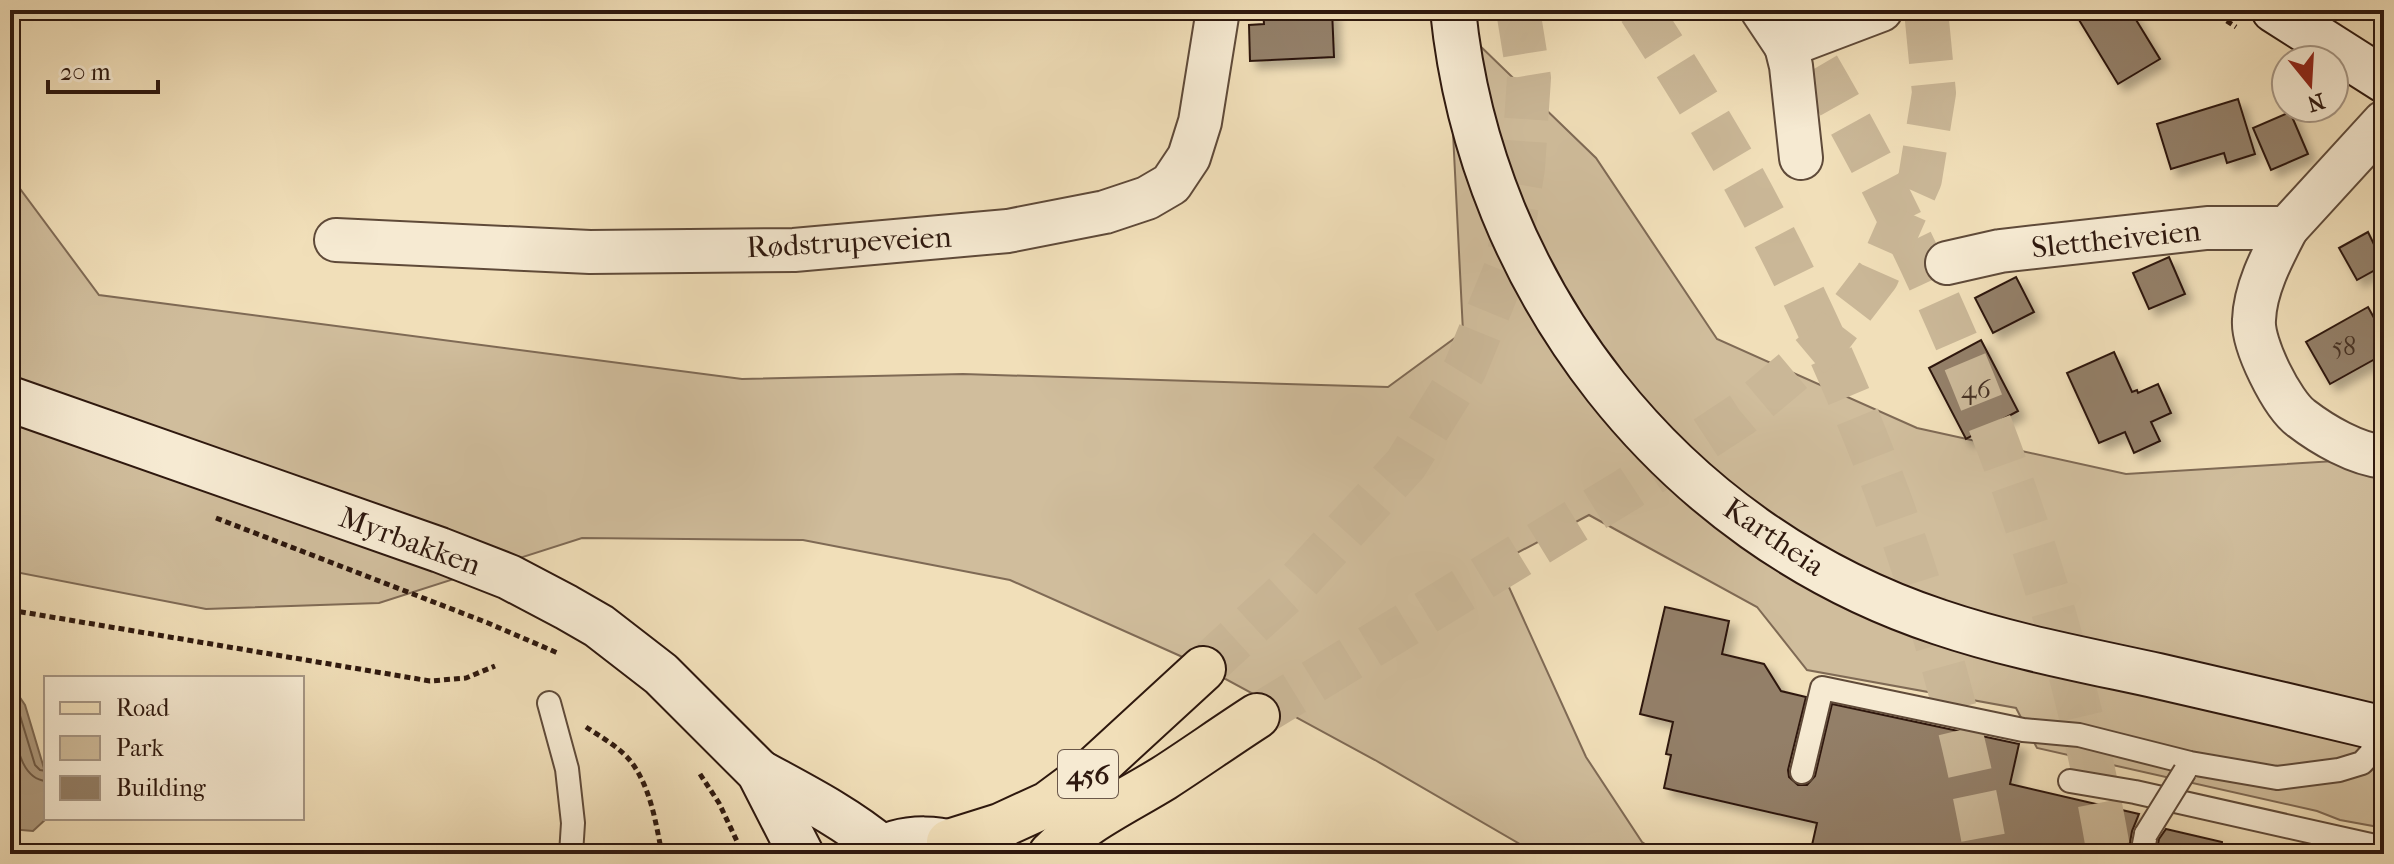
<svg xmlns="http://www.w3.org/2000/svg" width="2394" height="864" font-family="'IM FELL French Canon',serif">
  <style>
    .green { fill: #d0bd9c; stroke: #7f6a55; stroke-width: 2 }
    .water { fill: #af9b7f; stroke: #7b6752; stroke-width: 2 }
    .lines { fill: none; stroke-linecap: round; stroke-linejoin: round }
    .shore { stroke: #6e5a46; stroke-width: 2 }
    .building { fill: #937f67; stroke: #2e180e; stroke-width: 2; filter: url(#shadow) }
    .primary-tunnel { stroke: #cab797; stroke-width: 44; stroke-dasharray: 44 22; stroke-linecap: butt }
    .lane-casing { stroke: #5f4a39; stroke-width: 26 }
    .street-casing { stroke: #5f4a39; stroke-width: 46 }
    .secondary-casing { stroke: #2e180e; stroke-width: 48 }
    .primary-casing { stroke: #2e180e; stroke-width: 48 }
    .path { stroke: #2e180e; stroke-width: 5; stroke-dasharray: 6 4; stroke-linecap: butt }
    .lane { stroke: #f6ead2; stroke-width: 22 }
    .street { stroke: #f6ead2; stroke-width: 42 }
    .secondary { stroke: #f6ead2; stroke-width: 44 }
    .primary { stroke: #f1dfb9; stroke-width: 44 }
    .lane-bridge-casing { stroke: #5f4a39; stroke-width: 26; stroke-linecap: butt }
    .lane-bridge { stroke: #f6ead2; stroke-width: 22 }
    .labels { text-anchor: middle; stroke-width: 8; stroke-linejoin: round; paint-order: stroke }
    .number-label { font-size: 26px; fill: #473224 }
    .shield { fill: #f6ead2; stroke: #6a5749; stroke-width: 2 }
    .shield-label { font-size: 28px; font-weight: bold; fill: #2e180e }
    .street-label { font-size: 30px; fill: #2e180e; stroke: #f6ead2 }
  </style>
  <defs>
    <filter id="shadow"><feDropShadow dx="7" dy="7" stdDeviation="4" flood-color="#0004"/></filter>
  </defs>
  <rect width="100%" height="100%" fill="#f1dfb9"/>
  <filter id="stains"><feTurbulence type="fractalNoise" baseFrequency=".0025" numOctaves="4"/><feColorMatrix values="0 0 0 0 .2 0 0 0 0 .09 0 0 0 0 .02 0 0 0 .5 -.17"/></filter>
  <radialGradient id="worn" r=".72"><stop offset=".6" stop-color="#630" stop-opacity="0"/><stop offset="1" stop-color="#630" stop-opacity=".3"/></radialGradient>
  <!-- green -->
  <polygon class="green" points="1475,41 1596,158 1717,339 1917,428 2126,474 2384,458 2384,828 2340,820 2317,811 2037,748 2016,708 1807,670 1757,607 1589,515 1498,563 1586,757 1642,842 1660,854 1537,854 1375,760 1196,663 1010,580 803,540 582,538 379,603 206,609 10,571 10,178 12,178 99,295 742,379 963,374 1388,387 1463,332 1452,113"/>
  <!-- water -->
  <polygon class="water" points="10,683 25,705 46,775 47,818 33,831 10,829"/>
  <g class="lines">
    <!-- shore -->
    <g class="shore">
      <polyline points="10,697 18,709 35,765 40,770 46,771"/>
      <path d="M10 717C16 738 19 779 46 781"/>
    </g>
  </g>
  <!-- building -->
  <g class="building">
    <polygon points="1263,10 1332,10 1334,57 1250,61 1249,25 1264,24"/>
    <polygon points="2073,10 2130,10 2160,59 2118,84"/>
    <polygon points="2238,99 2255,154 2227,163 2224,153 2171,169 2157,124"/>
    <polygon points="2290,112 2308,154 2271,170 2253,128"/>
    <polygon points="2368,232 2384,265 2357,280 2339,248"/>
    <polygon points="2169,257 2185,294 2149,309 2133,273"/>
    <polygon points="2016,277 2034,312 1993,333 1975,298"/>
    <polygon points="2368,307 2384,336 2384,354 2330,384 2306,342"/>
    <polygon points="1981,340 2018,411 1966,439 1929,368"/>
    <polygon points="2114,352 2132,392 2137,390 2138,393 2158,384 2171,413 2151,422 2160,441 2134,453 2125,432 2099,443 2067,373"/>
    <polygon points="1665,607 1729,621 1722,654 1764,664 1781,691 1806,697 1788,770 1789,777 1798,785 1807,785 1815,776 1832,704 2019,744 2010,784 2139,814 2132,831 2128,854 1810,854 1817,823 1664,788 1671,755 1666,754 1673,722 1640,714"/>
    <polygon points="2166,829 2222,842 2221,854 2156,854 2159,839"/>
  </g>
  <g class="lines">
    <!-- primary-tunnel -->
    <g class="primary-tunnel">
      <path d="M1640 10C1676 66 1711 122 1744 180 1858 388 1945 620 1986 854"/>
      <path d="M1784 10C1943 268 2058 554 2109 854"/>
      <polyline points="1203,669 1299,581 1406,464 1465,369 1507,266 1523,168 1529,78 1518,10"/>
      <polyline points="1257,716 1628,489 1742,414 1824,345 1877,276 1920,179 1934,93 1926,10"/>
    </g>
    <!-- lane casing -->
    <g class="lane-casing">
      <g id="lane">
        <polyline points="549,703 567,769 573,823 571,854"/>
        <polyline points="1802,772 1822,688 2023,730 2079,735 2190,763 2277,778 2339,770 2362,763 2371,753 2379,728"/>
        <polyline points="2070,781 2135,792 2384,848"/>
        <polyline points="2142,854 2146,834"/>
      </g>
    </g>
    <!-- street casing -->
    <g class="street-casing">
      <g id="street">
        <polyline points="1762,10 1786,46 1881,10"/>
        <polyline points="1786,46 1791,66 1801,158"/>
        <path d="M2287 228C2273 255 2255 288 2254 320 2252 344 2282 404 2301 418 2323 435 2356 454 2384 457"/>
        <polyline points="336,240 590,252 794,250 1008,231 1105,212 1147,198 1171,184 1189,157 1200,122 1218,10"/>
        <polyline points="1947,263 2000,251 2207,228 2287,228 2384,122"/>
      </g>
    </g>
    <!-- secondary casing -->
    <g class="secondary-casing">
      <g id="secondary">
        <path d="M1453 10C1481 289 1671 533 1939 622 2010 646 2085 660 2158 676 2233 693 2309 711 2384 729"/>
        <polyline points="2274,10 2384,80"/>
        <polyline points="10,399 440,550 509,577 566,607 599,626 661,674 759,772 801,854"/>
        <path d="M759 772C801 795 845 817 882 848"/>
        <path d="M873 854C902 834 947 835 977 854"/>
      </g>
    </g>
    <!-- primary casing -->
    <g class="primary-casing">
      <g id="primary">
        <polyline points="949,842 1000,826 1048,804 1091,772 1203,669"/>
        <path d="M1051 854C1083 821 1125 802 1164 778 1195 758 1226 736 1257 716"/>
      </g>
    </g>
    <!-- path -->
    <g class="path">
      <polyline points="2210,10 2236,27"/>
      <polyline points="216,518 488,623 560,654"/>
      <polyline points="10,610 430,681 466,678 495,666"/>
      <path d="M586 727C601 737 621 748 632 763 651 789 656 824 662 854"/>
      <polyline points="700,774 719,803 743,854"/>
    </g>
    <!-- lane -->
    <use href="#lane" class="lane"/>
    <!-- street -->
    <use href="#street" class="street"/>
    <!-- secondary -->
    <use href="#secondary" class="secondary"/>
    <!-- primary -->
    <use href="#primary" class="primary"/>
    <!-- lane-bridge casing -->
    <g class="lane-bridge-casing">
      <polyline id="lane-bridge" points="2146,834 2185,771"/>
    </g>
    <!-- lane-bridge -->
    <use href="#lane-bridge" class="lane-bridge"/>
  </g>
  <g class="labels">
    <!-- number labels -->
    <g class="number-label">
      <text x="2344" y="355">58</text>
      <text x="1976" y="398">46</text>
    </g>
    <!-- shield labels -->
    <rect class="shield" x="1058" y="750" width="60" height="48" rx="6"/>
    <g class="shield-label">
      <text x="1088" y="784">456</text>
    </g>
    <!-- street labels -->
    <g class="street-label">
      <text transform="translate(2116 239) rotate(-6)" y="10">Slettheiveien</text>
      <text transform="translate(849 242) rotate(-3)" y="10">Rødstrupeveien</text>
      <text transform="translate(1774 537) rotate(34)" y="10">Kartheia</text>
      <text transform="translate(410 541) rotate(20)" y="10">Myrbakken</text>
    </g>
  </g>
  <!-- margin -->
  <rect width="2394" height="864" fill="none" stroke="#f1dfb9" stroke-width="40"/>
  <rect x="12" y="12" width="2370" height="840" fill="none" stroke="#2e180e" stroke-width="4"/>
  <rect x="20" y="20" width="2354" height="824" fill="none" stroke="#2e180e" stroke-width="2"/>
  <!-- legend -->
  <rect x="44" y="676" width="260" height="144" fill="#f6ead2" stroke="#a69684" stroke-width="2"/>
  <rect x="60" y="702" width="40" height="12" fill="#f1dfb9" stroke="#a69684" stroke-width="2"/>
  <text x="116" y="716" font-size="24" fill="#2e180e">Road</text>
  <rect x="60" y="736" width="40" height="24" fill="#d0bd9c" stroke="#a69684" stroke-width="2"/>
  <text x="116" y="756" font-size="24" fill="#2e180e">Park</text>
  <rect x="60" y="776" width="40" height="24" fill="#937f67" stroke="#a69684" stroke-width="2"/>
  <text x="116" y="796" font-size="24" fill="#2e180e">Building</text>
  <!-- north arrow -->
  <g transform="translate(2310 84) rotate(162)"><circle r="38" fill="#f6ead2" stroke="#a69684" stroke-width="2"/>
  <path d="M0-6L14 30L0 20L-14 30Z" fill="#8f2418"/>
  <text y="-12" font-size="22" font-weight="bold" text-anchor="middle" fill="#2e180e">N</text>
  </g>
  <!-- scale -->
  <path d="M48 80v12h110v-12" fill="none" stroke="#2e180e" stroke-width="4"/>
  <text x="60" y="80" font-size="24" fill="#2e180e" stroke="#f6ead2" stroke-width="6" paint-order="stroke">20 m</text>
  <rect width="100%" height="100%" filter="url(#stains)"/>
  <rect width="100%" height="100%" fill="url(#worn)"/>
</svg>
